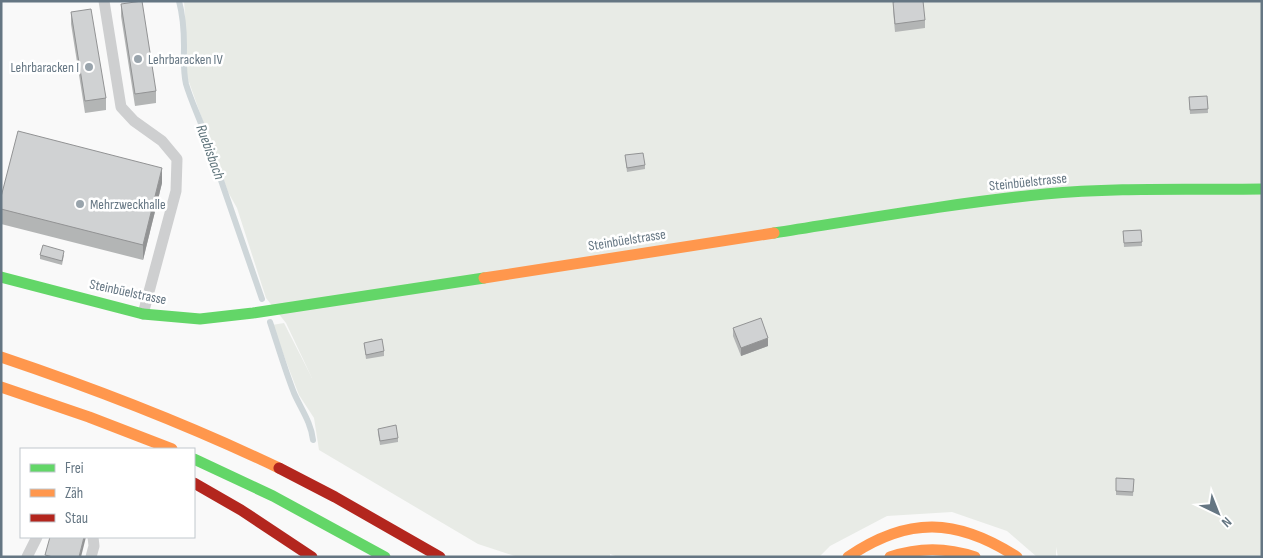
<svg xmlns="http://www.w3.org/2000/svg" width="1263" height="558" viewBox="0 0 1263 558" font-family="'Sofia Sans Condensed',sans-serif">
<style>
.green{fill:#e8ebe6}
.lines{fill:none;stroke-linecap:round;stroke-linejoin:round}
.stream{stroke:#ced6d9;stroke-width:6}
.lane{stroke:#cecfd0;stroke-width:11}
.fast{stroke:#63d668;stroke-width:11}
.slow{stroke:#ff974d;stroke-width:11}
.jam{stroke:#b3261e;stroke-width:11}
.wall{fill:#b3b5b5}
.shaded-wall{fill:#929394}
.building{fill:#d0d2d3;stroke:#929394}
.poi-dot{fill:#99a4ac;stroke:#fff;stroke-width:2}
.labels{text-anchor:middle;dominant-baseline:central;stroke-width:5;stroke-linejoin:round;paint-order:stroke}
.poi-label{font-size:14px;fill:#657683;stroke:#fff;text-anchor:start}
.street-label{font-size:14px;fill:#657683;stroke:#fff}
.water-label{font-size:15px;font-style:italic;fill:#60757c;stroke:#fff}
</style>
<rect width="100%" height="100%" fill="#f9f9f9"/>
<polygon class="green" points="184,1 1262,1 1262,557 1058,557 1056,547 1056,557 1037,557 1007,531 952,512 887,516 830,546 819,557 618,557 610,554 610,557 518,557 478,544 319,450 314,418 299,395 272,325 284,323 312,378 286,323 266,298 237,208 228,192 184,68 185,15"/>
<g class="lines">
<g class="stream">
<path d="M179 1C183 16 184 31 184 46 184 60 183 71 186 84 191 101 199 117 205 134 224 189 243 244 262 299"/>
<path d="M270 322C278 346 285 370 294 393 301 409 311 422 313 440"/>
</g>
<g class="lane">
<polyline points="104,1 121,107 134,121 162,141 177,159 176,191 143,314"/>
<polyline points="27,557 37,537"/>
<polyline points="91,557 94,546 93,537"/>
</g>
<g class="fast">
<path d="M774 233C864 219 955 203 1045 194 1117 187 1190 190 1262 189"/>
<polyline points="1,277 143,314 200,319 253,313 484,278"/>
<polyline points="194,459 273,496 385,557"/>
</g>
<g class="slow">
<polyline points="484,278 774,233"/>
<path d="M1 357C96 389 189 425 279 468"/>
<polyline points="1,387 89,417 172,449"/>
<path d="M848 557C908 516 957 518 1017 557"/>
<path d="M890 557C919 547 946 547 975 557"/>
</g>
<g class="jam">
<polyline points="279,468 335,497 440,557"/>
<polyline points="194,483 241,510 312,557"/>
</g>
</g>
<g class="wall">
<polygon points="893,2 925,20 925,28 895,32 893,10"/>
<polygon points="121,4 156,91 156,103 135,106 121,16"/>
<polygon points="71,12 106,98 106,110 85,113 71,24"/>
<polygon points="1207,96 1208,113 1190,114 1189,97"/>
<polygon points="625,155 645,165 645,169 627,172"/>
<polygon points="162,183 143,260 1,224 1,197"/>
<polygon points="1141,230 1142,246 1124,247 1123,231"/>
<polygon points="40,255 64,255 62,265 40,259"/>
<polygon points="733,328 768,346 741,356 733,336"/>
<polygon points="364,343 384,351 384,356 366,359"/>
<polygon points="378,429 398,438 398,442 380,445 378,433"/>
<polygon points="1116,478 1134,479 1133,496 1116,495"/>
</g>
<g class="shaded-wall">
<polygon points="162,168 162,183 143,260 143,245"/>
<polygon points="768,338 768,346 741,356 741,348"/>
<polygon points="84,537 86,537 81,557 79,557"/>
</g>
<g class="building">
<polygon points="142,1 156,91 135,94 121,4"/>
<polygon points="898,1 923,1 925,20 895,24 893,2"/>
<polygon points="91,9 106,98 85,101 71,12"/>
<polygon points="1207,96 1208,109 1190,110 1189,97"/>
<polygon points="18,131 162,168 143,245 1,209 1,197"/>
<polygon points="643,153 645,165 627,168 625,155"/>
<polygon points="1141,230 1142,242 1124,243 1123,231"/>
<polygon points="43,245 64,251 62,261 40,255"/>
<polygon points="761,318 768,338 741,348 733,328"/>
<polygon points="382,339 384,351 366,355 364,343"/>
<polygon points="396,425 398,438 380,441 378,429"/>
<polygon points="1116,478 1134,479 1133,492 1116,491"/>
<polygon points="50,537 84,537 79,557 53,557 45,555"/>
</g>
<g class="poi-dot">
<circle cx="138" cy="59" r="5"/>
<circle cx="89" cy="67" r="5"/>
<circle cx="80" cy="204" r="5"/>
</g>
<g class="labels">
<g class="poi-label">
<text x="148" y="59">Lehrbaracken IV</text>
<text x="79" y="67" text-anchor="end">Lehrbaracken I</text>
<text x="90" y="204">Mehrzweckhalle</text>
</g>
<g class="street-label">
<text transform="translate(1028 182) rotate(-6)">Steinbüelstrasse</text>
<text transform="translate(627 240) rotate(-9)">Steinbüelstrasse</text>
<text transform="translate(128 292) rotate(12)">Steinbüelstrasse</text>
</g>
<g class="water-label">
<text transform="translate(210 152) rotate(70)">Ruebisbach</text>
</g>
</g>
<rect width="1263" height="558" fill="none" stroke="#657683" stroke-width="5"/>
<rect x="20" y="448" width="175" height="90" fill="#ffffff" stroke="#c1c8cd"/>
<rect x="30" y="464" width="25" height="8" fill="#63d668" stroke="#c1c8cd"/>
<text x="65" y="473" font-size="15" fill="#657683">Frei</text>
<rect x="30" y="489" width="25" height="8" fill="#ff974d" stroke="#c1c8cd"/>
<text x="65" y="498" font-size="15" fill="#657683">Zäh</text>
<rect x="30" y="514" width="25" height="8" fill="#b3261e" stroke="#c1c8cd"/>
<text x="65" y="523" font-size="15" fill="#657683">Stau</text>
<g transform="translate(1218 513) rotate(137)" stroke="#ffffff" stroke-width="4" paint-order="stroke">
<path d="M0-4L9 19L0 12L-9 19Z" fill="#657683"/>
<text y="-8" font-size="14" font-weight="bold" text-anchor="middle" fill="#657683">N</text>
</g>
</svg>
